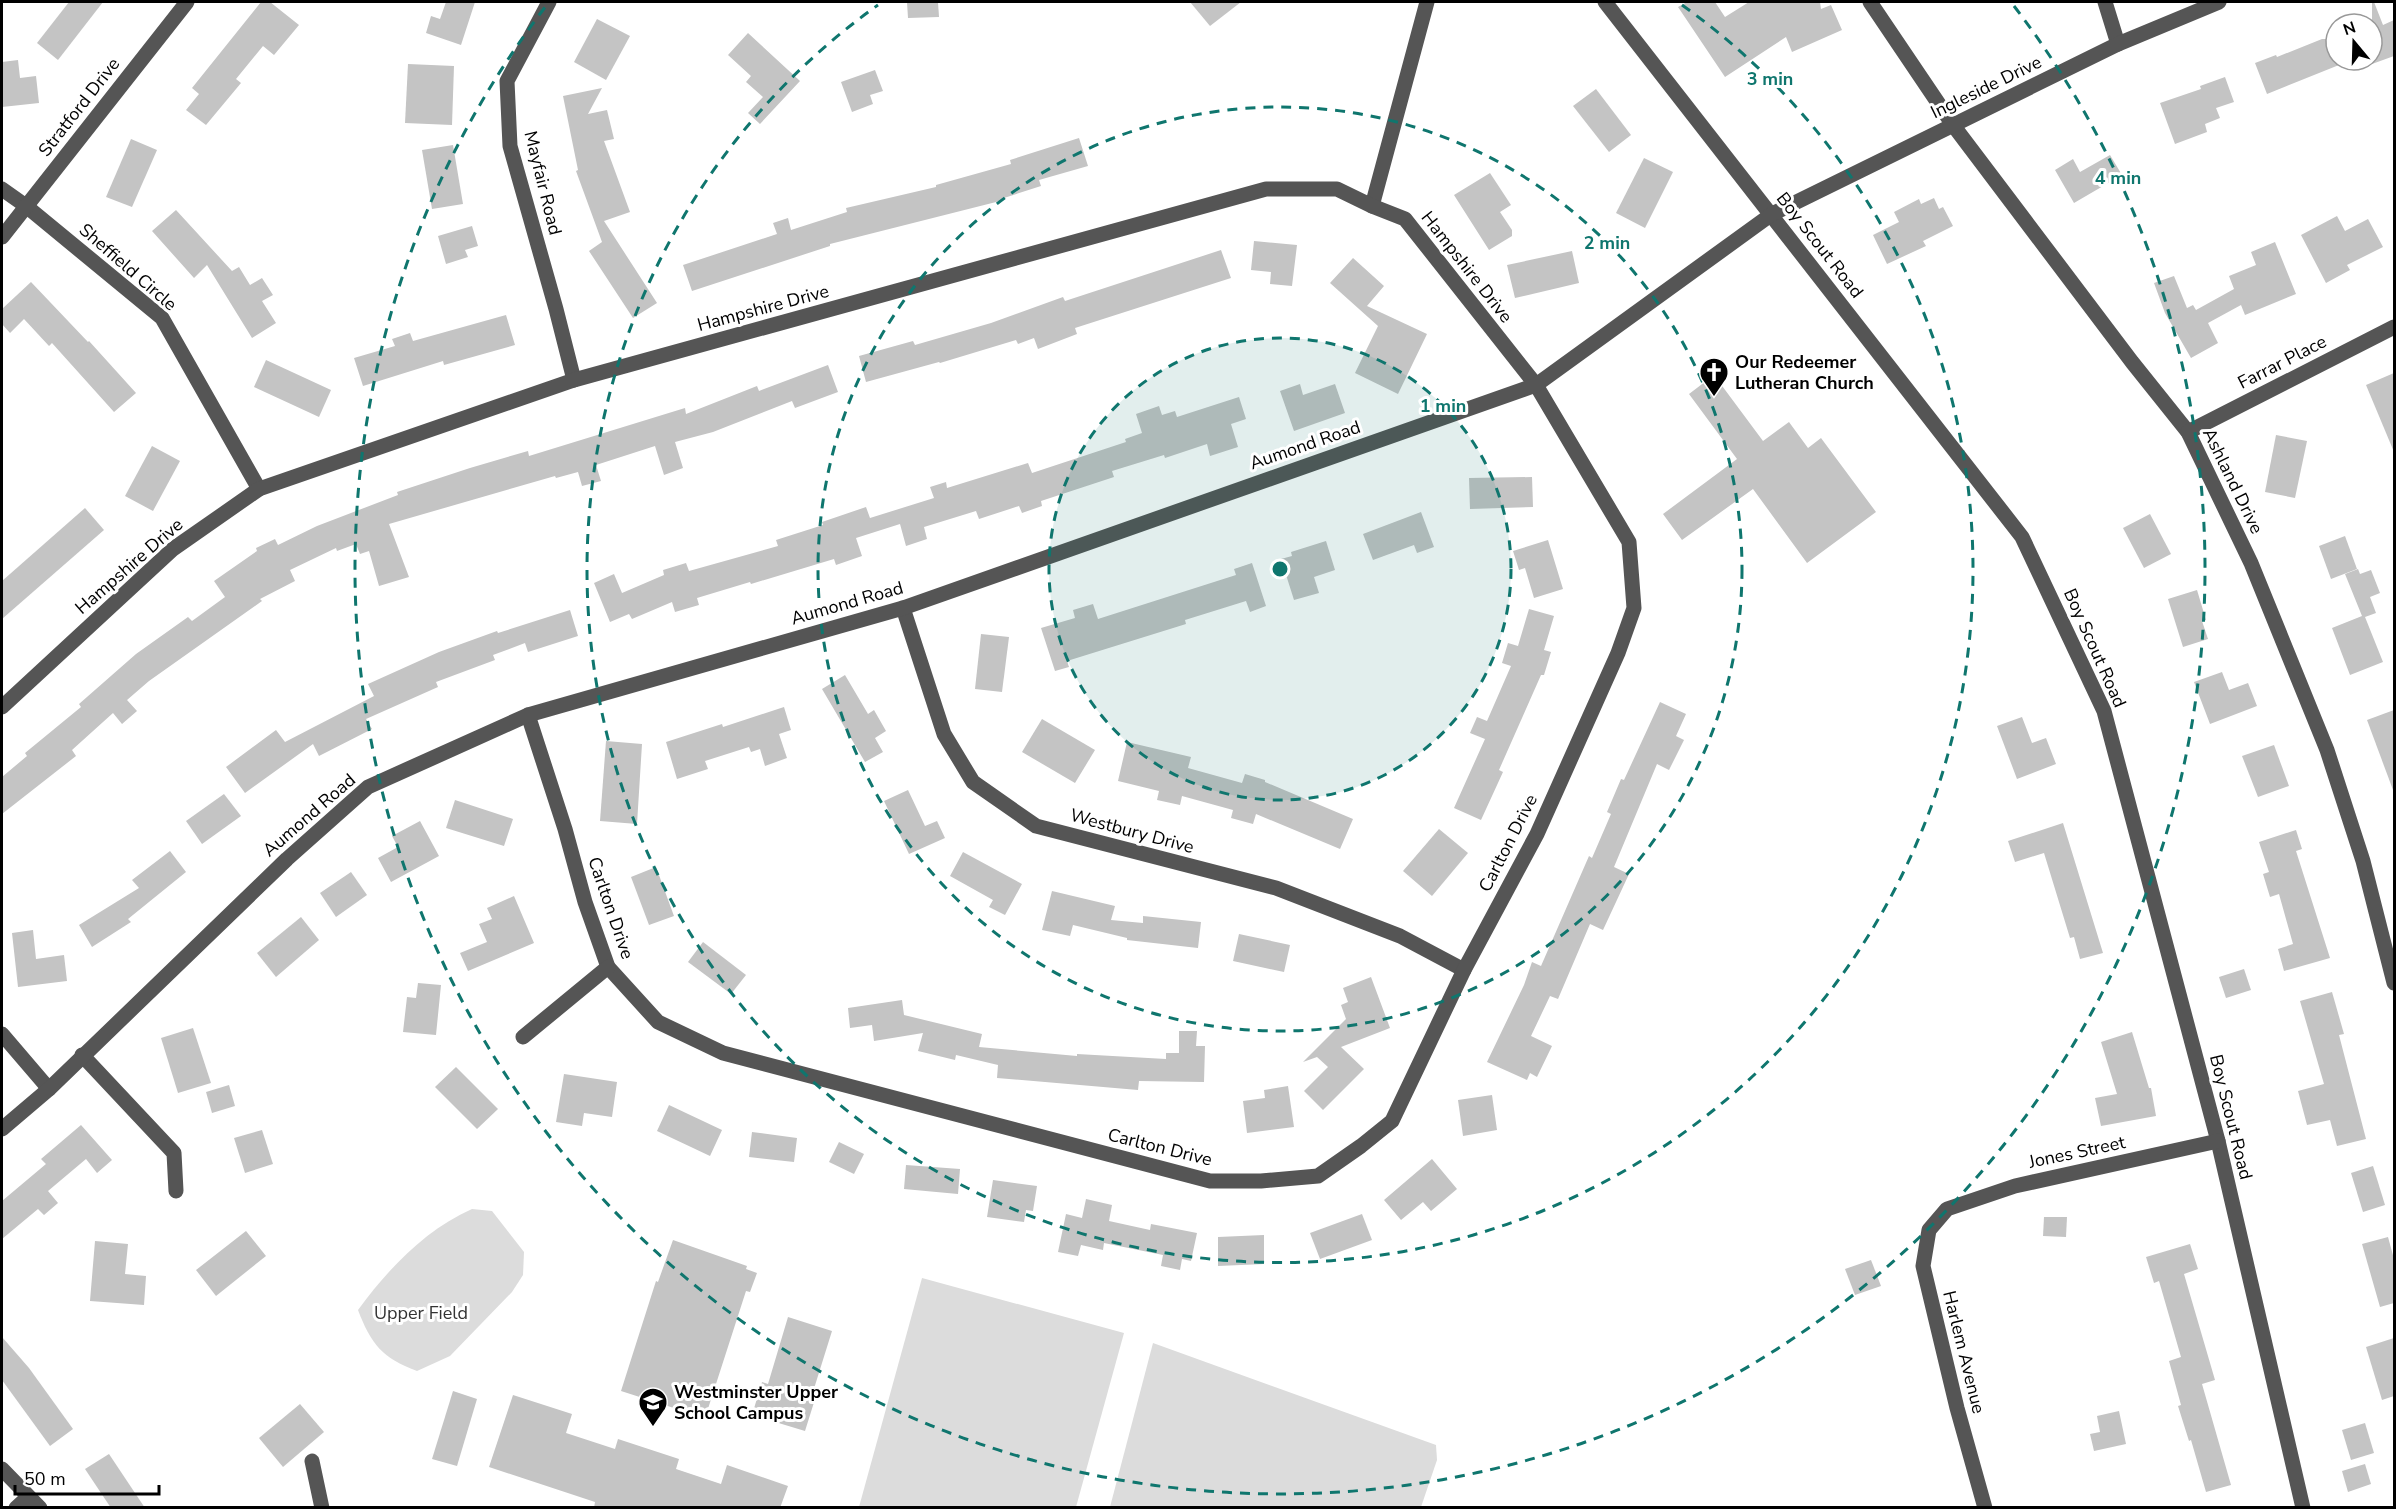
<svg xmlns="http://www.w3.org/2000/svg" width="2396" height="1509" viewBox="0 0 2396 1509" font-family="'Nunito Sans',sans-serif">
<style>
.green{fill:#dcdcdc}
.building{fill:#c4c4c4}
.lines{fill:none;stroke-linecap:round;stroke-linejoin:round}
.minor{stroke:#555;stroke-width:15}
.ring{fill:none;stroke:#0f766e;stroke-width:3;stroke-dasharray:10 8}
.labels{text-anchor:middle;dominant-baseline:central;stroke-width:6;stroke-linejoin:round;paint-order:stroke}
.street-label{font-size:18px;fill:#000;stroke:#fff}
.poi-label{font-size:18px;font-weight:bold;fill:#000;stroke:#fff;text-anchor:start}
.park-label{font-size:18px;fill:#333;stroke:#fff}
.centre{fill:#0f766e;stroke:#fff;stroke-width:3}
.ring-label{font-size:18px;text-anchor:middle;font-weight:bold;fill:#0f766e;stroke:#fff;stroke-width:6;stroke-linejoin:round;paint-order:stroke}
</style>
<rect width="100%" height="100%" fill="#fff"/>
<g class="green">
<path d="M472 1209 492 1211 524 1252 523 1275 512 1292 450 1356 417 1371C382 1358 371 1344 358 1310 388 1269 425 1230 472 1209Z"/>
<polygon points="922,1278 1124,1333 1076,1507 859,1507"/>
<polygon points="1153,1343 1436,1445 1437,1460 1421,1507 1110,1507"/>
</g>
<g class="building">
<polygon points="69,2 103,2 58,60 37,43"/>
<polygon points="261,2 270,2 299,25 274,55 263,46 236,79 241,83 206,125 186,110 199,94 192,88"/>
<polygon points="446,2 475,2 461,45 426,33 431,16 440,19"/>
<polygon points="907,2 938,2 939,17 908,18"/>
<polygon points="1190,2 1241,2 1210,26"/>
<polygon points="1687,2 1715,2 1725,17 1749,2 1820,2 1821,9 1831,5 1842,30 1792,52 1786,37 1725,77 1678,7"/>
<polygon points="2372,2 2374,2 2383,25 2394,20 2394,56 2372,64"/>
<polygon points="597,19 630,36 606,80 574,62"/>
<polygon points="748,33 800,81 760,124 748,113 763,97 746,82 751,76 728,55"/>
<polygon points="2322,39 2329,39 2339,65 2267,94 2255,63 2276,55 2277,57"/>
<polygon points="18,60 20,78 36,76 39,103 2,107 2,62"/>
<polygon points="408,64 454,66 452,125 405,123"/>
<polygon points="875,70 883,91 870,95 873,104 852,112 841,82"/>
<polygon points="2225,77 2234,102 2216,108 2220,118 2205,124 2207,132 2175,144 2160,103 2201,89 2200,86"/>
<polygon points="602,88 588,114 607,110 614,139 604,141 630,212 604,221 657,303 633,318 589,251 602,242 576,171 578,170 563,96"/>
<polygon points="1596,89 1631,135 1609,152 1573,106"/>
<polygon points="1079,138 1088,166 1039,180 1041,186 1004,198 1004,200 830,244 830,246 692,291 683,265 777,234 773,223 788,218 791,230 847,212 846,208 936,187 936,185 1011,164 1010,160"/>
<polygon points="131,139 157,150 132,207 106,197"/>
<polygon points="453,145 463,204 432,209 422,150"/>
<polygon points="2110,155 2122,175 2074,203 2055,170 2073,159 2080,172"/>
<polygon points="1644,158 1673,172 1645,228 1616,213"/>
<polygon points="1490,173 1511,205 1500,212 1512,230 1512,236 1489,250 1454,195"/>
<polygon points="1934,198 1939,209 1943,207 1953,226 1923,241 1926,246 1887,264 1873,235 1899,222 1894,212 1919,199 1921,204"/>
<polygon points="176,210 232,271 239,267 250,285 262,278 273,295 262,301 276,323 252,338 207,265 194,278 152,231"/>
<polygon points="2337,216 2345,231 2368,219 2383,247 2347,265 2350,270 2326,283 2301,235"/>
<polygon points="472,226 478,246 465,250 468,257 446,264 438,236"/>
<polygon points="1254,241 1297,245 1292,286 1270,284 1271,272 1251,270"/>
<polygon points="2275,242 2296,294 2245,315 2241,305 2208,323 2218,343 2191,358 2165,313 2154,283 2174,276 2187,308 2193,305 2196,310 2234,289 2229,276 2256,265 2251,252"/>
<polygon points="1221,250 1231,278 1075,328 1077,334 1038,349 1034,338 1018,344 1016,340 940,363 939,362 866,382 859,356 913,341 915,345 991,323 1063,297 1065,301"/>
<polygon points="1572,251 1579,283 1515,298 1507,265"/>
<polygon points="1353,258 1384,286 1367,306 1427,334 1398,394 1355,373 1378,326 1330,283"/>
<polygon points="31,282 88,342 89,341 136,393 114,412 52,343 49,346 24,319 10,333 2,324 2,309"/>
<polygon points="506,315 515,345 444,365 443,361 363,386 354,358 395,346 392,339 410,333 413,341"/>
<polygon points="266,360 331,390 319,417 254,387"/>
<polygon points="828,365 838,392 795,408 792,401 713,432 675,442 683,468 664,475 655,446 596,465 601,481 582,486 578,472 556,478 555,476 389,524 409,577 379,586 369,551 360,554 356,544 337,551 336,548 290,570 295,581 260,599 262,601 149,681 127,700 137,711 122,724 113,713 72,750 76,756 2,814 2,777 27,756 25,753 81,707 79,704 136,654 188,617 192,621 225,597 214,581 257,551 256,548 275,539 278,545 317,526 398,495 397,492 470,468 528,451 529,456 685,408 686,414 757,386 759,391"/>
<polygon points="2394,373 2394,452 2366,385"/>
<polygon points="1714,375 1763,441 1789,422 1808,448 1821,438 1876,512 1807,563 1753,489 1682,540 1663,514 1737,459 1689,394"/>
<polygon points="1300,384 1303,395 1335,384 1345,413 1294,431 1280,391"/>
<polygon points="1239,397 1246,419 1231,424 1238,447 1210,456 1207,444 1165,458 1164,455 1112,471 1114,477 1041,501 1042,506 1022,513 1019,506 979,519 976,511 924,527 927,539 906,546 900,524 856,538 862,556 836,565 834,559 751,584 750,582 697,598 699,605 675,612 672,602 632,619 629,614 610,622 594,583 614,574 622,593 664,575 663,570 686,563 689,571 778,546 776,540 823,525 822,522 866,507 870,518 934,498 930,487 946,482 947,488 1028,463 1032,473 1126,442 1125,439 1142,433 1136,414 1159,406 1162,415 1175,411 1177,417"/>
<polygon points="2276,435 2307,441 2295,498 2265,492"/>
<polygon points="152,446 180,461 153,511 125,496"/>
<polygon points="1532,477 1533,507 1470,509 1469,478"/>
<polygon points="85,508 104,530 2,619 2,581"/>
<polygon points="1421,512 1434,547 1417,553 1414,545 1373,560 1363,534"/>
<polygon points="2150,514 2171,554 2144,568 2123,528"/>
<polygon points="2345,536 2357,569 2331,579 2319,546"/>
<polygon points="1548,540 1563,589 1534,598 1525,568 1519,570 1513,551"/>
<polygon points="1326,541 1335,570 1314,577 1319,593 1294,600 1281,559 1292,556 1291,552"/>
<polygon points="1252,563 1266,606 1250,612 1246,601 1185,620 1186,624 1067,661 1069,667 1055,671 1041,628 1075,618 1073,610 1093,604 1098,619 1236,575 1234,569"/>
<polygon points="2358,569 2360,574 2371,570 2380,593 2370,597 2376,613 2365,617 2383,662 2350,675 2332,628 2362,616 2345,574"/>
<polygon points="2197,590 2206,620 2202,621 2208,639 2183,647 2168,599"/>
<polygon points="1529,609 1554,616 1544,650 1551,652 1544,675 1541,675 1499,770 1503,772 1481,820 1454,808 1485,739 1470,733 1477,717 1487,721 1511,666 1502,663 1508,643 1518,646"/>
<polygon points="570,610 578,636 528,652 525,643 493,655 495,660 436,682 438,687 366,719 372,729 319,756 313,744 245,793 226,767 276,730 285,742 374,696 368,684 439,652 497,631 498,633"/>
<polygon points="981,634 1009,637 1002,692 975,689"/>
<polygon points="2222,672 2229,690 2248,683 2257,706 2210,724 2194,682"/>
<polygon points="845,675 868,714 874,710 886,731 875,738 883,752 865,762 822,689"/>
<polygon points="1660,702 1686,714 1676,736 1684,740 1669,770 1657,764 1614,867 1629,874 1603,930 1590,924 1558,999 1550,996 1531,1036 1552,1046 1537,1077 1530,1073 1527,1080 1487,1062 1524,985 1532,962 1541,966 1589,856 1592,858 1611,814 1607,812 1621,779 1624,780"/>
<polygon points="784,707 791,730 779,734 787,758 765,766 760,749 751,752 749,747 705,761 708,769 677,779 666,742 722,724 723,727"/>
<polygon points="2394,710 2394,789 2393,790 2367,720"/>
<polygon points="2022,717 2032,743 2046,738 2056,764 2017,779 1997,726"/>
<polygon points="1042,719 1095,750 1075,783 1022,752"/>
<polygon points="606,741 642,744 637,824 600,821"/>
<polygon points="1127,742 1191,757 1188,768 1242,783 1245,774 1265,780 1265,782 1353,819 1340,849 1256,814 1253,824 1231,818 1233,810 1182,796 1180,805 1157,800 1159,791 1118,781"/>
<polygon points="2274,745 2289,786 2258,797 2242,756"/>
<polygon points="908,790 925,826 937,821 945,838 909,854 884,801"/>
<polygon points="224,794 241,816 202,844 186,821"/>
<polygon points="455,800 513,819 504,846 446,828"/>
<polygon points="420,821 439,856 391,882 378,858 398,847 392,836"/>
<polygon points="2063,823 2103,953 2080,959 2074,937 2070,938 2044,853 2015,862 2008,841"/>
<polygon points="1439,829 1468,853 1432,896 1403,871"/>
<polygon points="2296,830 2302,849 2296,851 2330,958 2284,971 2278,949 2293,944 2279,894 2270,897 2263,874 2269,872 2259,842"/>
<polygon points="170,851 186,872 128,919 131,922 92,947 79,925 139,888 132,880"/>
<polygon points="963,852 1022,884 1005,915 989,907 993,900 950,876"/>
<polygon points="656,867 674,916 649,925 631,877"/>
<polygon points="351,872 367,895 336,917 320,893"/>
<polygon points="1052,891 1115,906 1111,920 1143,923 1143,916 1201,922 1198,948 1127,940 1127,938 1073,925 1070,936 1042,930"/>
<polygon points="514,896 534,943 468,971 460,953 487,942 479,924 492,919 487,908"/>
<polygon points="301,917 319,940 276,977 257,953"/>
<polygon points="33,930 36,959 64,955 67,981 18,987 12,933"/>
<polygon points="1239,934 1290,945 1284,972 1233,961"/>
<polygon points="703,942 746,975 731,994 688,962"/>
<polygon points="2244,969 2251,990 2226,998 2219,977"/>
<polygon points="1371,977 1390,1028 1341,1047 1364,1069 1323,1110 1304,1091 1328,1067 1317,1057 1303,1062 1346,1019 1341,1005 1348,1002 1343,988"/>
<polygon points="418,983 441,985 436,1035 403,1032 407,997 416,998"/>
<polygon points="2332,992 2344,1034 2339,1035 2366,1139 2337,1146 2330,1120 2307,1125 2298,1091 2324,1084 2300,1001"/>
<polygon points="902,1000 904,1015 982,1034 979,1047 1077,1056 1077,1054 1166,1059 1166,1053 1179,1053 1179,1031 1197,1031 1196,1046 1205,1046 1204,1082 1139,1081 1138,1090 997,1078 998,1065 956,1055 955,1060 918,1051 923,1033 874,1041 872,1025 850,1028 848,1008"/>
<polygon points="193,1028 211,1083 178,1093 161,1038"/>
<polygon points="2132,1032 2149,1088 2151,1088 2156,1116 2101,1126 2095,1098 2117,1094 2101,1042"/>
<polygon points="456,1067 498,1109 477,1129 435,1087"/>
<polygon points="564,1074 617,1082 612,1117 584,1113 582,1126 556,1122"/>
<polygon points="229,1085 235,1106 212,1113 206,1092"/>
<polygon points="1288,1086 1294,1127 1247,1133 1243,1101 1265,1098 1264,1090"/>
<polygon points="1492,1095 1497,1130 1463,1136 1458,1100"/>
<polygon points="669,1105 722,1130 710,1156 657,1131"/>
<polygon points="81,1125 112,1160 97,1173 86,1159 48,1191 58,1203 44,1215 38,1209 2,1239 2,1201 46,1164 41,1159"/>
<polygon points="262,1130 273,1164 245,1173 234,1138"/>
<polygon points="752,1132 797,1138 794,1162 749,1157"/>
<polygon points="839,1142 864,1154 854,1174 829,1162"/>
<polygon points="1432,1159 1457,1189 1431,1211 1423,1202 1401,1220 1384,1200"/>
<polygon points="906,1165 960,1169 958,1194 904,1189"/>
<polygon points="2373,1166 2385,1205 2363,1212 2351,1173"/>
<polygon points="993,1180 1037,1186 1033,1211 1026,1210 1024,1222 987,1217"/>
<polygon points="1086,1199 1112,1205 1109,1221 1150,1230 1151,1224 1197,1233 1191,1261 1182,1259 1180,1270 1161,1266 1163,1255 1104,1243 1103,1250 1081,1245 1078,1256 1058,1252 1066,1214 1082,1218"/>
<polygon points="1362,1214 1372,1240 1320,1259 1310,1233"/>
<polygon points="2044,1217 2067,1217 2066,1237 2043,1236"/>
<polygon points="246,1231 266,1256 216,1296 196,1270"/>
<polygon points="1264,1235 1264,1264 1218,1266 1218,1237"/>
<polygon points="2388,1237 2394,1259 2394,1303 2380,1307 2362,1244"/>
<polygon points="673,1240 747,1266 746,1269 757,1273 750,1292 746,1291 705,1418 621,1391 656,1281 658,1282"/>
<polygon points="95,1241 128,1244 125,1274 146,1276 144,1305 90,1301"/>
<polygon points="2190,1244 2198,1269 2184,1274 2215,1380 2202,1384 2231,1485 2206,1492 2191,1440 2189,1441 2178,1406 2181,1405 2169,1361 2181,1357 2159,1281 2154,1283 2146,1257"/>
<polygon points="1871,1260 1881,1286 1855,1295 1845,1269"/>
<polygon points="788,1317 832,1331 812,1395 816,1396 805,1431 752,1415 762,1382 768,1384"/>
<polygon points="2,1337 29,1368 73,1429 50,1446 2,1380"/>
<polygon points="2394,1338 2394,1396 2382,1400 2366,1347"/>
<polygon points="453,1391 477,1399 457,1466 432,1459"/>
<polygon points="513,1395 572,1414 566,1433 615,1449 618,1439 679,1459 676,1469 721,1484 727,1465 788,1486 780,1508 594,1508 595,1502 489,1467"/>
<polygon points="300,1404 324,1432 283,1467 259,1438"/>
<polygon points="2119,1411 2126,1444 2094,1451 2090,1434 2100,1432 2097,1416"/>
<polygon points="2365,1423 2374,1453 2351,1460 2342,1430"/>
<polygon points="109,1454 145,1508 111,1508 85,1469"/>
<polygon points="2365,1464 2371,1484 2348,1492 2342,1471"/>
</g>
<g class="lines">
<g class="minor">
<polyline points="549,2 507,81 510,146 556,309 574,380"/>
<polyline points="1605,2 2022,537 2104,711 2218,1141 2303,1508"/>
<polyline points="1870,2 1953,125 2132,362 2188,432 2251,563 2327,750 2363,861 2394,983"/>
<polyline points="2105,2 2118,44"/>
<polyline points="2,189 26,206 162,318 259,489"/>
<polyline points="1372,206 1427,2"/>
<polyline points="2,237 187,2"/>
<polyline points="2188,432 2394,327"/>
<polyline points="903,608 944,734 973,782 1036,826 1276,888 1400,936 1464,970"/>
<polyline points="2,707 173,549 259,489 574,380 1266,189 1337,189 1372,206 1405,219 1536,385 1629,542 1634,608 1618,653 1537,834 1464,970 1392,1121 1361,1146 1318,1176 1261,1181 1210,1181 723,1053 658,1022 608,967 585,902 565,829 528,715"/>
<polyline points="2,1034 49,1089"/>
<polyline points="523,1037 608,967"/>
<polyline points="82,1055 174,1153 176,1191"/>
<polyline points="2,1129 49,1089 287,859 368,787 528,715 903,608 1536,385 1772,214 2118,44 2219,2"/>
<polyline points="312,1461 322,1508"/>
<polyline points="2,1469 40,1508"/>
<polyline points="16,1508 28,1497"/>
<polyline points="1985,1508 1957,1408 1923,1266 1929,1230 1947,1209 2015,1186 2218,1141"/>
</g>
</g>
<circle cx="1280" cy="569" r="231" fill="#0f766e" fill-opacity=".12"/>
<g class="ring">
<circle cx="1280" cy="569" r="231"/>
<circle cx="1280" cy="569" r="462"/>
<path d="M1682 5A693 693 0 1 1 878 5"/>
<path d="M2014 6A925 925 0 1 1 546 6"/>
</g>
<defs>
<g id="church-pin" transform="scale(1.5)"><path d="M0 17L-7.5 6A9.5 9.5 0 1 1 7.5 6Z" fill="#000" stroke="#fff"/><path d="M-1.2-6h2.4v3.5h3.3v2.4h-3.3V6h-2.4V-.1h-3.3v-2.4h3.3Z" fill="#fff"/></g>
<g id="school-pin" transform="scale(1.5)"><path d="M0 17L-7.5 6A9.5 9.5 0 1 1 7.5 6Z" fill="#000" stroke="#fff"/><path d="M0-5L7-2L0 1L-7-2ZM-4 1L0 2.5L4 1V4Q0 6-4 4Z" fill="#fff"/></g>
</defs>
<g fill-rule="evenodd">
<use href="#church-pin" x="1714" y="372"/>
<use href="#school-pin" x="653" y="1402"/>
</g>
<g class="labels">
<g class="street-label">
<text transform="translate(1986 87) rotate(-26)">Ingleside Drive</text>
<text transform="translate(79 107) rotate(-52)">Stratford Drive</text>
<text transform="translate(543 183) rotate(76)">Mayfair Road</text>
<text transform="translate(1820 245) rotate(52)">Boy Scout Road</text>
<text transform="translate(128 267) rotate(41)">Sheffield Circle</text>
<text transform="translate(1467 267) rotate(52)">Hampshire Drive</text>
<text transform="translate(763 308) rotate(-15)">Hampshire Drive</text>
<text transform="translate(2282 362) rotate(-27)">Farrar Place</text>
<text transform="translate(1305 445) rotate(-19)">Aumond Road</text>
<text transform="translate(2233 481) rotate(64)">Ashland Drive</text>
<text transform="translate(129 566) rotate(-41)">Hampshire Drive</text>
<text transform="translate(847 603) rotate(-16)">Aumond Road</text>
<text transform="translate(2095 648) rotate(66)">Boy Scout Road</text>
<text transform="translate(309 815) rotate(-41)">Aumond Road</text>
<text transform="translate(1132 831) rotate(15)">Westbury Drive</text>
<text transform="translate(1508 843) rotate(-63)">Carlton Drive</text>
<text transform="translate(611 908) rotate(71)">Carlton Drive</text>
<text transform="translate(2231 1117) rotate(76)">Boy Scout Road</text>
<text transform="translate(1160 1147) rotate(14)">Carlton Drive</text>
<text transform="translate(2077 1152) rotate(-12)">Jones Street</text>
<text transform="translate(1964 1352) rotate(76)">Harlem Avenue</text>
</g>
<g class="poi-label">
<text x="1735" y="362">Our Redeemer<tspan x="1735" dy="21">Lutheran Church</tspan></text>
<text x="674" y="1392">Westminster Upper<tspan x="674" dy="21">School Campus</tspan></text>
</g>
<g class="park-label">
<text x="421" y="1313">Upper Field</text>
</g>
</g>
<circle cx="1280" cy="569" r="9" class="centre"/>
<g class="ring-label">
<text x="1770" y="85">3 min</text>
<text x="2118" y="184">4 min</text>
<text x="1607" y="249">2 min</text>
<text x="1443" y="412">1 min</text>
</g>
<rect width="2396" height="1509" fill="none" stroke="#000000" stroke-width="6"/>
<g transform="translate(2354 42) rotate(341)"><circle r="28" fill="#ffffff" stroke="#999999" stroke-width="1.5"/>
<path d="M0-4.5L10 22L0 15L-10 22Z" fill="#000000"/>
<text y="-9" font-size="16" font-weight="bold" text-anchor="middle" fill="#000000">N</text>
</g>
<path d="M15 1485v9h144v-9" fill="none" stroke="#000000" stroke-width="3"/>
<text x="24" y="1485" font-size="18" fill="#000000" stroke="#ffffff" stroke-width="4.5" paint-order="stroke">50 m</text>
</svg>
